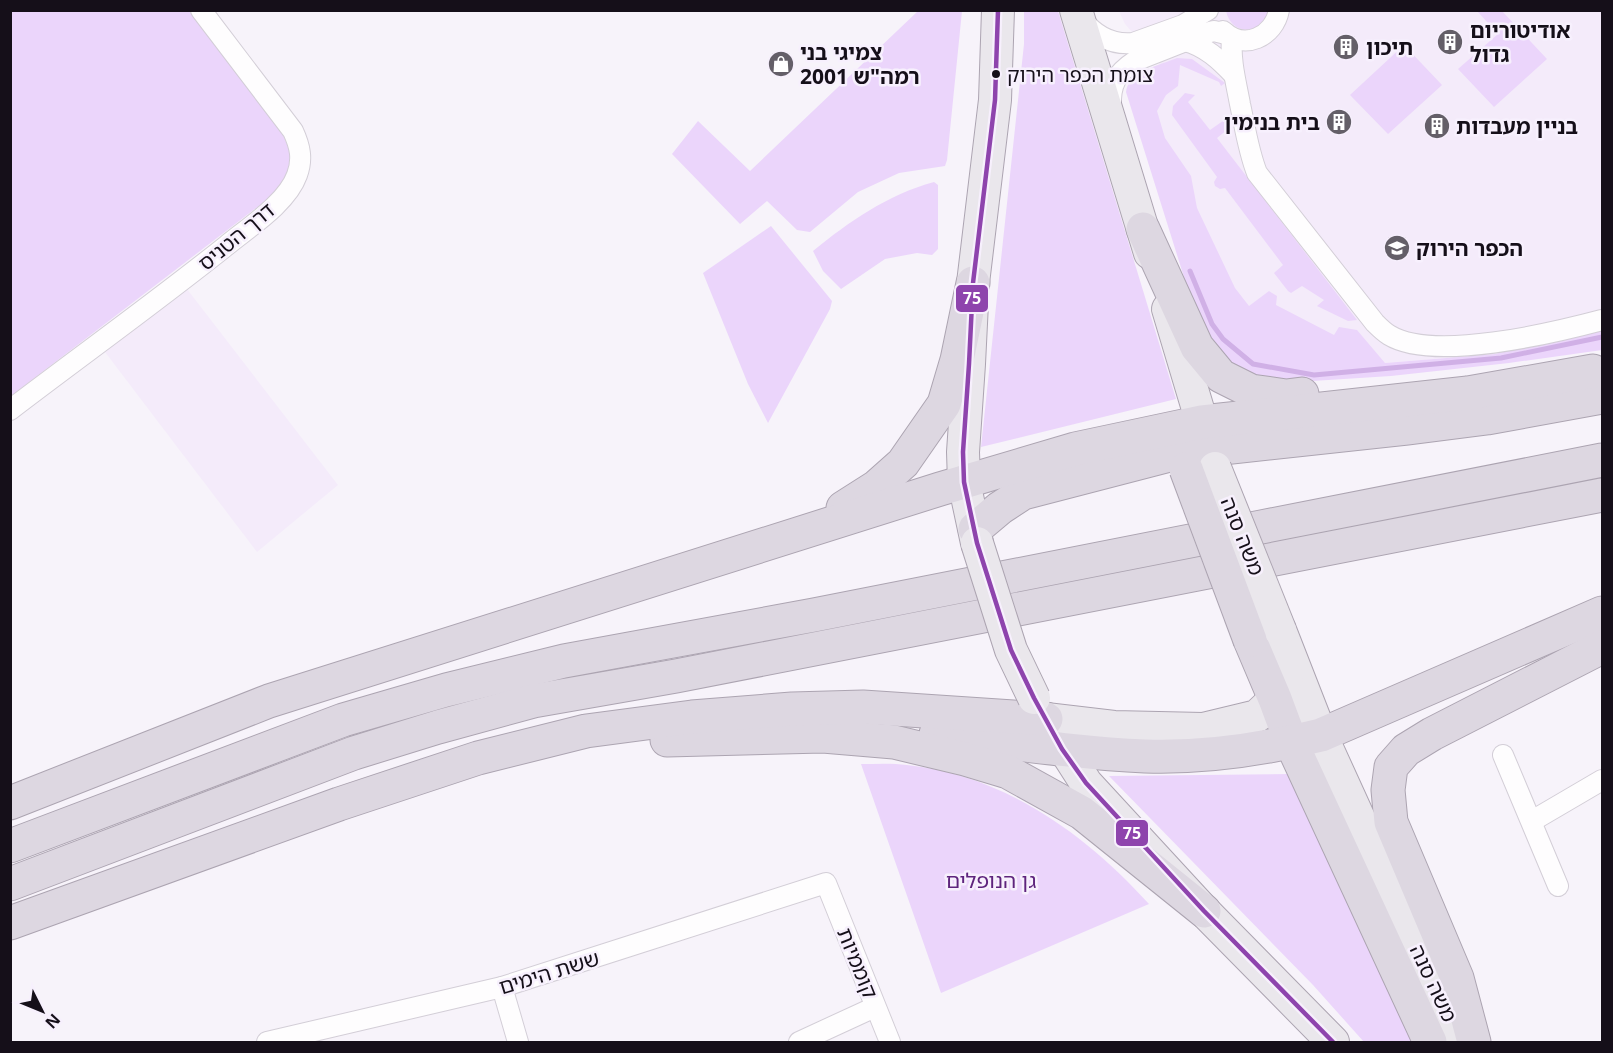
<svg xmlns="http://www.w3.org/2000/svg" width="1613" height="1053" viewBox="0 0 1613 1053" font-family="'Noto Sans','Noto Sans Hebrew',sans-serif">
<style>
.built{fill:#f4ebfa}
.green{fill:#ebd5fb}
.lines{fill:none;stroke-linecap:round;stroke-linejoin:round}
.stream{stroke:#d0b0e6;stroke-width:5}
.minor-casing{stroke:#d3ced7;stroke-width:22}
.primary-casing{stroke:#aca4b1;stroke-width:34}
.motorway-casing{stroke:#aca4b1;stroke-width:35}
.minor{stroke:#fefdfe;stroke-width:20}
.primary{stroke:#eae7ec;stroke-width:32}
.motorway{stroke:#ddd7e1;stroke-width:33}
.primary-bridge-casing{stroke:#aca4b1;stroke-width:34;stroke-linecap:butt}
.motorway-bridge-casing{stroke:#aca4b1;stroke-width:35;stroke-linecap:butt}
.primary-bridge{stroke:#eae7ec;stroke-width:32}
.motorway-bridge{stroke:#ddd7e1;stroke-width:33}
.bus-1-casing{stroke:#f7f0fd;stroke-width:9}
.bus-1{stroke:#8e44ad;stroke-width:4.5}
.bus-dot{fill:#150f19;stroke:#f7f0fd;stroke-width:2}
.labels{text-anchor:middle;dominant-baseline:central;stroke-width:5;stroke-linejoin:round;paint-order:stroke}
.bus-label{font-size:20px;fill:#150f19;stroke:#f7f0fd;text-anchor:start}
.poi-label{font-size:21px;font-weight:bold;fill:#150f19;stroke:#f7f0fd;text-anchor:start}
.street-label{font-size:21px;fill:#150f19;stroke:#f7f0fd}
.park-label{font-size:21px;fill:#5e247d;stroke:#f7f0fd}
.line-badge{stroke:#f7f0fd;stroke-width:2}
.badge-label{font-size:16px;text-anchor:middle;font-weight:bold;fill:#fff}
</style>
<rect width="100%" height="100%" fill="#f7f3fa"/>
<g class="built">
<polygon points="1119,11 1602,11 1602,326 1495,354 1385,363 1223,330 1135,76 1160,65 1149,32 1140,30 1132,32 1125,24"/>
<polygon points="187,289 338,485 257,552 105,352"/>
</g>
<g class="green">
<path d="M11 11H189L279 127C292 153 298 168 277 192L11 396Z"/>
<polygon points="918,11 962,11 947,160 945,166 899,173 858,192 810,232 797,230 767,201 740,224 672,154 698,121 750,171"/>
<polygon points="1024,11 1058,11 1176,399 981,447 1024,44"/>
<path d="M1226 11H1269C1262 35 1232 37 1226 11Z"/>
<polygon points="1477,11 1502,11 1547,59 1494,107 1458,69 1498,34"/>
<polygon points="1404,45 1442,85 1388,134 1350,95"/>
<path d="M1177 58 1192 59 1225 83 1221 86 1219 82 1180 65 1178 86 1166 95 1157 111 1165 138 1191 176 1197 208 1235 288 1249 306 1269 291 1277 296 1276 305 1334 335 1339 327 1357 330 1385 363 1495 354 1602 326V350L1509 363 1391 376 1281 383 1258 378 1229 365 1199 325 1126 92C1128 71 1161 65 1177 58Z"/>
<polygon points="1185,93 1195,95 1188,102 1210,130 1230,116 1233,125 1217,138 1357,320 1348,321 1317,306 1324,300 1302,286 1291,293 1288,291 1274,273 1283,265 1225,188 1220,189 1215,186 1214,182 1217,177 1172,115 1173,106"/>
<path d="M934 182 938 185V249L932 255 917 253 885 259 841 289 823 271 813 251C850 221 887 195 934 182Z"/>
<polygon points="771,226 832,301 830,309 768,423 748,384 703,273"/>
<path d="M861 764C876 764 892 763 907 765 1003 775 1085 833 1149 904L941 993Z"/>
<polygon points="1289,774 1414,1042 1364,1042 1313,985 1109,776"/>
</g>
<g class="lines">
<polyline class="stream" points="1190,271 1212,324 1223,339 1253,364 1314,375 1501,358 1602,337"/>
<g class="minor-casing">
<g id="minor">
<path d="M1082 19C1095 36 1112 45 1133 43L1183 25 1208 10"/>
<path d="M1223 31C1244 51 1274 37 1279 10"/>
<path d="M1232 38C1230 61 1236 82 1240 104 1245 127 1248 150 1257 173L1375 323C1379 327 1384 332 1389 335 1433 362 1553 333 1602 320"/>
<path d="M1185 41C1205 46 1220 60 1234 75"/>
<path d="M1111 106C1110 84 1117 73 1135 61L1206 33 1214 31 1226 34"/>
<path d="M10 410C82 355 156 302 226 246 249 227 287 203 297 175 303 159 300 146 293 131L201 10"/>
<polyline points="1503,755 1558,886"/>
<polyline points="1532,821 1602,780"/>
<polyline points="502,987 518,1042"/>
<polyline points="267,1042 502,987 826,883 890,1042"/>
<polyline points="799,1042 875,1007"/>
</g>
</g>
<g class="primary-casing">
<g id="primary">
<polyline points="1076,10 1150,253"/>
<polyline points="1168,309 1209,446"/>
<polyline points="977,543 964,482 963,452 969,364 973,283 995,100 998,10"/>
<polyline points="1280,630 1321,735 1461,1042"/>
<polyline points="1046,719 1114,727 1203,729 1257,716 1275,699 1287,677"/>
<polyline points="1052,730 1086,783 1204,911 1333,1042"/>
</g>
</g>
<g class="motorway-casing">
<g id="motorway">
<polyline points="1143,229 1197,347 1221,376 1251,391 1286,396 1302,394"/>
<polyline points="843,508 876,487 903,463 944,404 957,360 973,283"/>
<polyline points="975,529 1000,508 1023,493 1177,453 1407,428 1487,418 1602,397"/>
<polyline points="1250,640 1275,699 1291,742 1430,1042"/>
<path d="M936 734C1006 742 1075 753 1145 756 1204 758 1264 749 1321 735L1602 613"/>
<polyline points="667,740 823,736 894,742 965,759 1008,772 1082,813 1204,911"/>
<polyline points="10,803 269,701 940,489 1075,449 1202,422 1468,393 1593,371"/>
<polyline points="10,846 343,720 446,690 564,661 814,615 1602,460"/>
<polyline points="10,884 354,753 438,727 533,701 676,676 1602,495"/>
<polyline points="10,923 339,804 478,758 586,731 692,717 792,709 863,707 1046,719"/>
<polyline points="1474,1042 1457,978 1391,822 1388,790 1391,767 1406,750 1432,734 1602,647"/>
</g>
</g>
<use href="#minor" class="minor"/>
<use href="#primary" class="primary"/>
<use href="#motorway" class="motorway"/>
<g class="primary-bridge-casing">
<g id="primary-bridge">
<polyline points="1215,468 1280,630"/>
<polyline points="977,543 1011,650 1034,698"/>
</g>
</g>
<g class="motorway-bridge-casing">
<polyline id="motorway-bridge" points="1186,469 1250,640"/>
</g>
<use href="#primary-bridge" class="primary-bridge"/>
<use href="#motorway-bridge" class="motorway-bridge"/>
<g class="bus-1-casing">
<polyline id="bus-1" points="998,10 995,100 973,283 969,364 963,452 964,482 977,543 1011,650 1034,698 1062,749 1086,783 1204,911 1333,1042"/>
</g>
<use href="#bus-1" class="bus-1"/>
</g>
<defs>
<g id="building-disc" transform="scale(1.35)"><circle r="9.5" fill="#645f68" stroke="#f7f0fd"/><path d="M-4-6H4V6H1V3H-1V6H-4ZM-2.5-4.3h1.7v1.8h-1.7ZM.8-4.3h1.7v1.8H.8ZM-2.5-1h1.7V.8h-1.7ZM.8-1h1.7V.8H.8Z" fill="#fff"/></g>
<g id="shop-disc" transform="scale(1.35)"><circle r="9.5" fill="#645f68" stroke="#f7f0fd"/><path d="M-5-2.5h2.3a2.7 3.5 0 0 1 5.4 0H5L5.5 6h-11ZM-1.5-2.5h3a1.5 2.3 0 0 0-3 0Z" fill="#fff"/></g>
<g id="school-disc" transform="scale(1.35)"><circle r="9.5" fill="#645f68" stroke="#f7f0fd"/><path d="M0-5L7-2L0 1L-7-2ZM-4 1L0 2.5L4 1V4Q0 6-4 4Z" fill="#fff"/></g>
</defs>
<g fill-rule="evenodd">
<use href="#building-disc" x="1450" y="42"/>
<use href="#building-disc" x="1346" y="47"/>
<use href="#shop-disc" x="781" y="64"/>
<use href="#building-disc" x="1339" y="122"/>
<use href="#building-disc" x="1437" y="126"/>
<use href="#school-disc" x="1397" y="248"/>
</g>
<circle class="bus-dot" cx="996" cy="74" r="5"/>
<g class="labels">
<g class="bus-label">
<text x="1007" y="74">צומת הכפר הירוק</text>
</g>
<g class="poi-label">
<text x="1470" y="30">אודיטוריום<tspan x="1470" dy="24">גדול</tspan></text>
<text x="1366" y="47">תיכון</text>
<text x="800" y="52">צמיגי בני<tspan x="800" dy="24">2001 רמה"ש</tspan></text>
<text x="1320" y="122" text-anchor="end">בית בנימין</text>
<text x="1456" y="126">בניין מעבדות</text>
<text x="1416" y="248">הכפר הירוק</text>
</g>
<g class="street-label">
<text transform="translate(236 236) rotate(-40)">דרך הטניס</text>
<text transform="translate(1243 536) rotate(68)">משה סנה</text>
<text transform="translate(858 963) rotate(68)">קוממיות</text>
<text transform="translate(549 972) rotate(-17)">ששת הימים</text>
<text transform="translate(1434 983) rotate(65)">משה סנה</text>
</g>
<g class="park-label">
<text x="991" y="880">גן הנופלים</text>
</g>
</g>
<g class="line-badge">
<rect x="955" y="284" width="34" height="29" rx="6" fill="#8e44ad"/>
<rect x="1115" y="819" width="34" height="28" rx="6" fill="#8e44ad"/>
</g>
<g class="badge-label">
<text x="972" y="304">75</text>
<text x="1132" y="839">75</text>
</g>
<rect width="1613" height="1053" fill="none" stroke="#150f19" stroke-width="24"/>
<g transform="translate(42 1011) rotate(133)" stroke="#f7f0fd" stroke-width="4.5" paint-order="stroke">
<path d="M0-4.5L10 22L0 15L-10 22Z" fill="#150f19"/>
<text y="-9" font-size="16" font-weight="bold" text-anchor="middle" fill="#150f19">N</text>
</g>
</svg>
